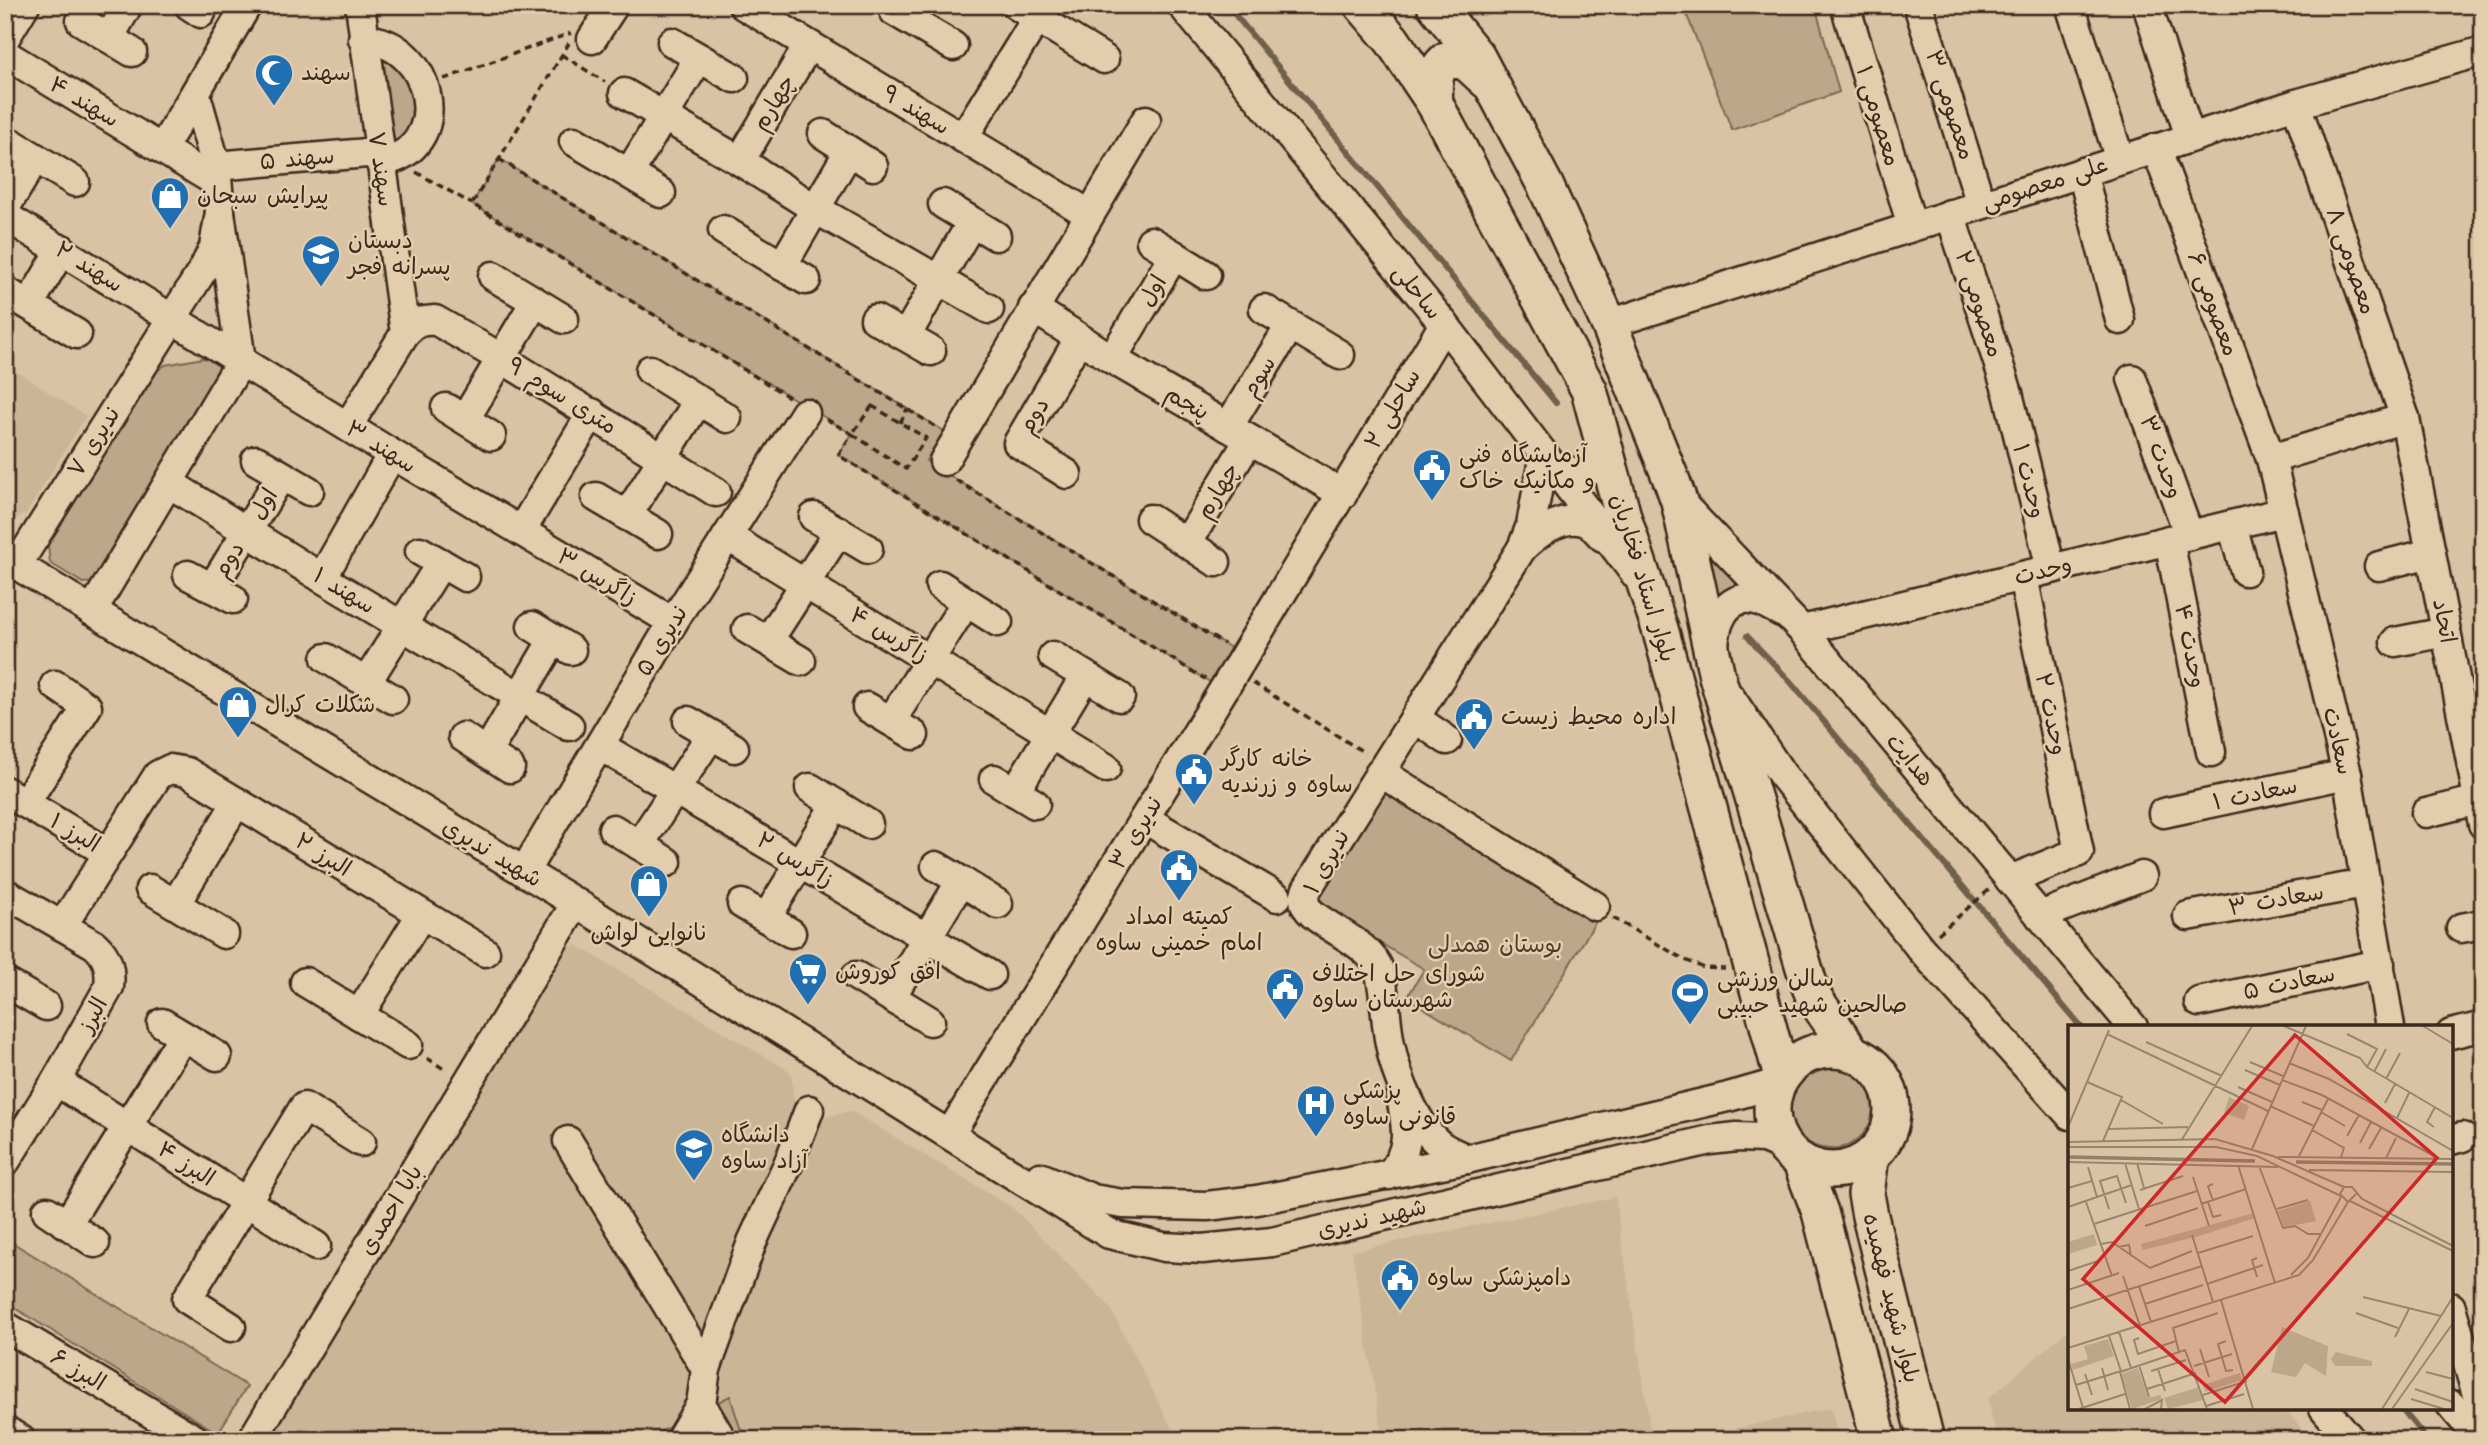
<svg xmlns="http://www.w3.org/2000/svg" width="2488" height="1445" viewBox="0 0 2488 1445" font-family="'Architects Daughter','Playpen Sans Arabic',sans-serif">
<style>
.built{fill:#cab597}
.green{fill:#bca78a;stroke:#7c6854;stroke-width:2}
.lines{fill:none;stroke-linecap:round;stroke-linejoin:round}
.stream{stroke:#705e4b;stroke-width:6}
.minor-casing{stroke:#3b2a1e;stroke-width:33}
.major-casing{stroke:#3b2a1e;stroke-width:40}
.path{stroke:#3b2a1e;stroke-width:3.5;stroke-dasharray:7 5;stroke-linecap:butt}
.minor{stroke:#e3cdac;stroke-width:28}
.major{stroke:#e3cdac;stroke-width:35}
.labels{text-anchor:middle;dominant-baseline:central;stroke-width:5;stroke-linejoin:round;paint-order:stroke}
.poi-label{font-size:23px;fill:#3b2a1e;stroke:#e3cdac;text-anchor:start}
.street-label{font-size:23px;fill:#3b2a1e;stroke:#e3cdac}
.park-label{font-size:23px;fill:#4e3d2e;stroke:#e3cdac}
.inset-river{fill:none;stroke:#948069;stroke-width:3.5}
.inset-road{fill:none;stroke:#9a866e;stroke-width:2}
.view{fill:#ce2828;fill-opacity:0.15;stroke:#ce2828;stroke-width:3.5}
.inset-edge{fill:none;stroke:#3b2a1e;stroke-width:3.5}
</style>
<rect width="100%" height="100%" fill="#d9c3a4"/>
<filter id="ink" filterUnits="userSpaceOnUse"><feTurbulence type="fractalNoise" baseFrequency=".0143" numOctaves="2"/><feDisplacementMap in="SourceGraphic" scale="14" xChannelSelector="R" yChannelSelector="G"/><feConvolveMatrix kernelMatrix="1 2 1 2 8 2 1 2 1" color-interpolation-filters="sRGB"/></filter>
<g filter="url(#ink)">
<g class="built">
<polygon points="5,364 86,416 26,514 16,519 5,519"/>
<polygon points="576,945 791,1072 794,1101 809,1110 823,1118 851,1111 1013,1208 1109,1306 1178,1440 259,1440 560,951"/>
<polygon points="1615,1197 1652,1440 1383,1440 1352,1251"/>
<polygon points="2070,1328 2070,1408 2284,1408 2312,1440 1997,1440 1988,1399"/>
<polygon points="1831,1408 1839,1440 1682,1440"/>
</g>
<g class="green">
<polygon points="1683,5 1815,5 1839,92 1732,130"/>
<polygon points="376,44 396,53 422,114 391,157"/>
<polygon points="499,159 944,431 926,461 1244,656 1223,690 838,455 852,434 472,204"/>
<polygon points="203,358 214,359 223,364 98,582 83,583 50,563 48,545 153,374 165,365"/>
<polygon points="1698,533 1756,590 1715,613"/>
<polygon points="1382,788 1596,921 1511,1061 1407,998 1424,969 1331,914 1321,904 1318,897"/>
<circle cx="1831" cy="1107" r="42"/>
<polygon points="5,1238 247,1386 218,1433 5,1302"/>
<polygon points="730,1396 744,1440 645,1440"/>
</g>
<g class="lines">
<g class="stream">
<polyline points="1227,5 1556,403"/>
<polyline points="1747,636 1789,680 2081,1027"/>
<polyline points="2401,1408 2427,1440"/>
</g>
<g class="minor-casing">
<g id="minor">
<polyline points="189,5 201,13"/>
<polyline points="360,5 405,333"/>
<polyline points="743,5 1089,214"/>
<polyline points="1016,5 1104,59"/>
<polyline points="1182,5 1444,324 1636,575"/>
<polyline points="1845,5 1912,226"/>
<polyline points="1918,5 1981,204"/>
<polyline points="2070,5 2120,160"/>
<polyline points="2147,5 2190,137"/>
<polyline points="894,11 953,46"/>
<polyline points="81,21 132,52"/>
<polyline points="5,38 25,5"/>
<polyline points="109,38 128,5"/>
<path d="M363 39C435 42 455 151 380 162"/>
<polyline points="592,39 614,5"/>
<polyline points="672,42 734,78"/>
<polyline points="5,54 216,182"/>
<polyline points="624,93 740,161 814,208 989,309"/>
<polyline points="196,95 216,166 220,212 241,361"/>
<polyline points="2296,104 2405,418 2483,824"/>
<polyline points="823,134 873,166"/>
<polyline points="963,138 1037,18"/>
<polyline points="574,141 661,193"/>
<polyline points="13,144 75,182"/>
<polyline points="2156,148 2271,459 2347,774 2390,1027"/>
<polyline points="162,149 247,5"/>
<polyline points="740,161 808,46"/>
<polyline points="216,166 379,152"/>
<polyline points="2082,172 2120,320"/>
<polyline points="629,173 699,58"/>
<polyline points="943,204 996,236"/>
<polyline points="5,208 35,158"/>
<polyline points="1950,214 2008,393 2051,569"/>
<polyline points="5,216 392,454 673,622"/>
<polyline points="723,230 806,280"/>
<polyline points="1151,241 1174,255"/>
<polyline points="782,266 849,151"/>
<polyline points="493,276 564,319"/>
<polyline points="5,291 77,334"/>
<polyline points="29,305 62,249"/>
<polyline points="1033,308 1112,359 1343,494"/>
<polyline points="1264,309 1340,355"/>
<polyline points="875,319 931,351"/>
<polyline points="1609,324 2296,104 2483,51"/>
<polyline points="906,336 972,222"/>
<polyline points="1112,359 1174,255 1206,275"/>
<polyline points="650,370 727,418"/>
<polyline points="2132,379 2189,535"/>
<polyline points="446,408 491,436"/>
<polyline points="465,419 535,302"/>
<polyline points="348,426 405,333 417,322 435,320 501,358 716,492"/>
<polyline points="1228,427 1290,326"/>
<polyline points="2271,459 2405,418"/>
<polyline points="256,460 309,491"/>
<polyline points="944,461 1146,120"/>
<path d="M1556 470C1574 472 1586 476 1601 463L1603 437"/>
<polyline points="1067,474 1018,443 1079,339"/>
<polyline points="169,483 322,578 569,726"/>
<polyline points="596,497 658,534"/>
<polyline points="1679,501 1802,630 2133,1027"/>
<polyline points="627,516 698,401"/>
<polyline points="814,517 868,549"/>
<polyline points="1150,519 1216,562"/>
<polyline points="2232,525 2245,571"/>
<polyline points="521,531 592,413"/>
<polyline points="727,536 1106,768"/>
<polyline points="2169,540 2211,752"/>
<polyline points="1187,543 1249,440"/>
<path d="M1522 548C1537 534 1563 513 1586 522 1592 524 1598 533 1603 537"/>
<polyline points="420,551 465,577"/>
<polyline points="5,558 576,903 1109,1234 1164,1247 1202,1249 1272,1242 1710,1140 1737,1137 1764,1138 1785,1147"/>
<polyline points="17,565 204,268 214,247 220,212"/>
<polyline points="2379,566 2431,553"/>
<polyline points="188,575 233,599"/>
<polyline points="322,578 392,454"/>
<polyline points="940,585 998,622"/>
<polyline points="212,588 281,476"/>
<polyline points="92,611 241,361"/>
<polyline points="532,626 571,650"/>
<polyline points="747,629 801,661"/>
<polyline points="1802,630 2284,512"/>
<polyline points="768,641 839,531"/>
<polyline points="2395,642 2446,632"/>
<path d="M1714 651C1714 627 1724 592 1756 600 1764 602 1773 608 1781 612"/>
<polyline points="1053,656 1120,697"/>
<polyline points="326,658 393,699"/>
<polyline points="366,683 441,563"/>
<polyline points="1730,697 1781,773 1921,949 2070,1115"/>
<polyline points="867,707 914,735"/>
<polyline points="1415,718 1447,740"/>
<polyline points="688,721 734,748"/>
<polyline points="891,721 966,602"/>
<polyline points="463,737 510,768"/>
<polyline points="600,746 990,975"/>
<polyline points="487,752 553,640"/>
<polyline points="1380,772 1595,906"/>
<polyline points="994,779 1035,804"/>
<polyline points="810,788 868,824"/>
<polyline points="5,791 108,853"/>
<polyline points="1015,792 1085,676"/>
<polyline points="25,803 87,707 55,685"/>
<polyline points="2163,813 2347,774"/>
<polyline points="2426,813 2478,800"/>
<polyline points="1145,819 1277,897"/>
<polyline points="613,829 667,862"/>
<polyline points="639,845 711,735"/>
<polyline points="936,866 961,881"/>
<polyline points="524,872 673,622 805,413"/>
<polyline points="2010,880 2079,852 2023,576"/>
<polyline points="150,889 224,934"/>
<path d="M5 893 95 945C108 957 111 969 109 987L56 1081 5 1162"/>
<polyline points="176,903 237,802"/>
<polyline points="742,904 791,933"/>
<polyline points="2040,916 2142,876"/>
<polyline points="2188,916 2365,884"/>
<polyline points="767,917 836,804"/>
<polyline points="62,926 158,775 170,769 187,772 485,952"/>
<polyline points="2461,928 2483,924"/>
<polyline points="856,976 930,1021"/>
<polyline points="5,982 46,1006"/>
<polyline points="305,982 408,1045"/>
<polyline points="891,997 961,881 998,904"/>
<polyline points="2199,1002 2380,964"/>
<polyline points="359,1015 421,915"/>
<polyline points="162,1023 217,1056"/>
<polyline points="2451,1034 2483,1026"/>
<polyline points="56,1081 316,1246"/>
<polyline points="950,1134 1235,671 1444,324"/>
<polyline points="2451,1140 2462,1137"/>
<polyline points="568,1141 706,1369"/>
<path d="M1467 1159C1459 1155 1450 1152 1443 1147 1416 1128 1396 1076 1390 1044 1385 1020 1386 994 1379 970 1369 938 1304 922 1304 899 1304 896 1306 892 1307 889L1522 548 1531 525 1544 454"/>
<path d="M1389 1175C1412 1150 1407 1128 1401 1097"/>
<polyline points="1040,1177 1093,1199 1123,1204 1207,1206 1257,1200 1467,1159 1728,1097 1778,1083"/>
<polyline points="47,1211 95,1243"/>
<polyline points="67,1224 183,1036"/>
<polyline points="2451,1307 2483,1415"/>
<polyline points="5,1326 196,1440"/>
<polyline points="231,1327 187,1299 304,1107 361,1142"/>
<polyline points="701,1404 722,1440"/>
<polyline points="2451,1405 2481,1440"/>
<polyline points="2324,1408 2351,1440"/>
<polyline points="5,1430 21,1440"/>
<polyline points="252,1440 576,903"/>
<polyline points="683,1440 682,1436 701,1404 706,1369 752,1242 789,1162 809,1110"/>
</g>
</g>
<g class="major-casing">
<g id="major">
<polyline points="1362,5 1392,40 1435,104 1589,390 1624,520 1661,632 1782,1077"/>
<polyline points="1435,5 1477,57 1545,185 1609,324 1673,484 1679,501 1717,676 1809,984 1815,999 1852,1053"/>
<path d="M1435 104C1434 87 1432 72 1446 60L1465 61 1487 81"/>
<circle cx="1832" cy="1110" r="60"/>
<polyline points="1871,1156 1866,1194 1870,1216 1926,1440"/>
<polyline points="1800,1160 1820,1212 1879,1440"/>
</g>
</g>
<g class="path">
<polyline points="569,43 472,204 789,397"/>
<polyline points="562,55 605,82"/>
<polyline points="444,79 571,33"/>
<polyline points="499,159 938,428"/>
<polyline points="416,172 472,204"/>
<polygon points="872,406 926,438 906,469 852,434"/>
<polyline points="826,419 852,434 838,455 1205,679"/>
<polyline points="900,423 907,409"/>
<polyline points="956,480 1224,644"/>
<polyline points="1253,683 1365,753"/>
<polyline points="1613,918 1685,960 1704,968 1725,969"/>
<polyline points="1938,934 1990,889"/>
<polyline points="427,1058 447,1071"/>
</g>
<use href="#minor" class="minor"/>
<use href="#major" class="major"/>
</g>
</g>
<defs>
<g id="mosque-pin" transform="scale(2.0125)"><path d="M0 17L-7.5 6A9.5 9.5 0 1 1 7.5 6Z" fill="#1f6fb2" stroke="#e3cdac"/><path d="M3.5-4.9A6 6 0 1 0 3.5 4.9A5 5 0 1 1 3.5-4.9Z" fill="#fff"/></g>
<g id="shop-pin" transform="scale(2.0125)"><path d="M0 17L-7.5 6A9.5 9.5 0 1 1 7.5 6Z" fill="#1f6fb2" stroke="#e3cdac"/><path d="M-5-2.5h2.3a2.7 3.5 0 0 1 5.4 0H5L5.5 6h-11ZM-1.5-2.5h3a1.5 2.3 0 0 0-3 0Z" fill="#fff"/></g>
<g id="school-pin" transform="scale(2.0125)"><path d="M0 17L-7.5 6A9.5 9.5 0 1 1 7.5 6Z" fill="#1f6fb2" stroke="#e3cdac"/><path d="M0-5L7-2L0 1L-7-2ZM-4 1L0 2.5L4 1V4Q0 6-4 4Z" fill="#fff"/></g>
<g id="civic-pin" transform="scale(2.0125)"><path d="M0 17L-7.5 6A9.5 9.5 0 1 1 7.5 6Z" fill="#1f6fb2" stroke="#e3cdac"/><path d="M-.6-6.5H3V-4.5H.6V-3L4-1V1h2V6H-6V1h2V-1L-.6-3ZM-1.2 2.5V6h2.4V2.5Z" fill="#fff"/></g>
<g id="supermarket-pin" transform="scale(2.0125)"><path d="M0 17L-7.5 6A9.5 9.5 0 1 1 7.5 6Z" fill="#1f6fb2" stroke="#e3cdac"/><path d="M-6-5.5h2.5l.6 2H6L4.5 2H-2.5L-4.4-4H-6ZM-1.5 3.2a1.3 1.3 0 1 0 .1 0ZM3 3.2a1.3 1.3 0 1 0 .1 0Z" fill="#fff"/></g>
<g id="stadium-pin" transform="scale(2.0125)"><path d="M0 17L-7.5 6A9.5 9.5 0 1 1 7.5 6Z" fill="#1f6fb2" stroke="#e3cdac"/><path d="M0-5a6.5 5 0 1 0 0 10a6.5 5 0 1 0 0-10ZM-3.5-1.8h7v3.6h-7Z" fill="#fff"/></g>
<g id="hospital-pin" transform="scale(2.0125)"><path d="M0 17L-7.5 6A9.5 9.5 0 1 1 7.5 6Z" fill="#1f6fb2" stroke="#e3cdac"/><path d="M-5-5h3v3.5h4V-5h3V5h-3V1.5h-4V5h-3Z" fill="#fff"/></g>
<g id="university-pin" transform="scale(2.0125)"><path d="M0 17L-7.5 6A9.5 9.5 0 1 1 7.5 6Z" fill="#1f6fb2" stroke="#e3cdac"/><path d="M0-5L7-2L0 1L-7-2ZM-4 1L0 2.5L4 1V4Q0 6-4 4Z" fill="#fff"/></g>
</defs>
<g fill-rule="evenodd">
<use href="#mosque-pin" x="274" y="73"/>
<use href="#shop-pin" x="170" y="196"/>
<use href="#school-pin" x="321" y="254"/>
<use href="#civic-pin" x="1432" y="468"/>
<use href="#shop-pin" x="238" y="705"/>
<use href="#civic-pin" x="1474" y="717"/>
<use href="#civic-pin" x="1194" y="772"/>
<use href="#civic-pin" x="1179" y="868"/>
<use href="#shop-pin" x="649" y="884"/>
<use href="#supermarket-pin" x="808" y="972"/>
<use href="#civic-pin" x="1285" y="987"/>
<use href="#stadium-pin" x="1690" y="992"/>
<use href="#hospital-pin" x="1316" y="1104"/>
<use href="#university-pin" x="694" y="1148"/>
<use href="#civic-pin" x="1400" y="1278"/>
</g>
<g class="labels">
<g class="poi-label">
<text x="301" y="73">سهند</text>
<text x="197" y="196">پیرایش سبحان</text>
<text x="348" y="241">دبستان<tspan x="348" dy="26">پسرانه فجر</tspan></text>
<text x="1459" y="455">آزمایشگاه فنی<tspan x="1459" dy="26">و مکانیک خاک</tspan></text>
<text x="265" y="705">شکلات کرال</text>
<text x="1501" y="717">اداره محیط زیست</text>
<text x="1221" y="759">خانه کارگر<tspan x="1221" dy="26">ساوه و زرندیه</tspan></text>
<text x="1179" y="917" text-anchor="middle">کمیته امداد<tspan x="1179" dy="26">امام خمینی ساوه</tspan></text>
<text x="649" y="933" text-anchor="middle">نانوایی لواش</text>
<text x="835" y="972">افق کوروش</text>
<text x="1312" y="974">شورای حل اختلاف<tspan x="1312" dy="26">شهرستان ساوه</tspan></text>
<text x="1717" y="979">سالن ورزشی<tspan x="1717" dy="26">صالحین شهید حبیبی</tspan></text>
<text x="1343" y="1091">پزشکی<tspan x="1343" dy="26">قانونی ساوه</tspan></text>
<text x="721" y="1135">دانشگاه<tspan x="721" dy="26">آزاد ساوه</tspan></text>
<text x="1427" y="1278">دامپزشکی ساوه</text>
</g>
<g class="street-label">
<text transform="translate(84 102) rotate(31)">سهند ۴</text>
<text transform="translate(774 103) rotate(-59)">چهارم</text>
<text transform="translate(1950 105) rotate(72)">معصومی ۳</text>
<text transform="translate(916 110) rotate(31)">سهند ۹</text>
<text transform="translate(1878 116) rotate(73)">معصومی ۱</text>
<text transform="translate(297 159) rotate(-5)">سهند ۵</text>
<text transform="translate(381 169) rotate(82)">سهند ۷</text>
<text transform="translate(2045 184) rotate(-18)">علی معصومی</text>
<text transform="translate(2351 261) rotate(71)">معصومی ۸</text>
<text transform="translate(89 267) rotate(32)">سهند ۲</text>
<text transform="translate(1153 291) rotate(-59)">اول</text>
<text transform="translate(1417 292) rotate(51)">ساحلی</text>
<text transform="translate(1979 304) rotate(72)">معصومی ۲</text>
<text transform="translate(2213 304) rotate(70)">معصومی ۶</text>
<text transform="translate(1259 377) rotate(-59)">سوم</text>
<text transform="translate(562 396) rotate(32)">۹ متری سوم</text>
<text transform="translate(1187 403) rotate(30)">پنجم</text>
<text transform="translate(1393 409) rotate(-60)">ساحلی ۲</text>
<text transform="translate(1034 416) rotate(-59)">دوم</text>
<text transform="translate(94 442) rotate(-58)">ندیری ۷</text>
<text transform="translate(381 447) rotate(32)">سهند ۳</text>
<text transform="translate(2161 457) rotate(70)">وحدت ۳</text>
<text transform="translate(2029 481) rotate(76)">وحدت ۱</text>
<text transform="translate(1218 491) rotate(-59)">چهارم</text>
<text transform="translate(264 504) rotate(-58)">اول</text>
<text transform="translate(229 560) rotate(-58)">دوم</text>
<text transform="translate(2043 571) rotate(-14)">وحدت</text>
<text transform="translate(597 577) rotate(31)">زاگرس ۳</text>
<text transform="translate(1643 578) rotate(73)">بلوار استاد فخاریان</text>
<text transform="translate(344 591) rotate(31)">سهند ۱</text>
<text transform="translate(2444 621) rotate(79)">اتحاد</text>
<text transform="translate(889 635) rotate(31)">زاگرس ۴</text>
<text transform="translate(662 641) rotate(-59)">ندیری ۵</text>
<text transform="translate(2190 646) rotate(79)">وحدت ۴</text>
<text transform="translate(2051 714) rotate(78)">وحدت ۲</text>
<text transform="translate(2338 741) rotate(77)">سعادت</text>
<text transform="translate(1910 760) rotate(50)">هدایت</text>
<text transform="translate(2255 794) rotate(-12)">سعادت ۱</text>
<text transform="translate(75 833) rotate(31)">البرز ۱</text>
<text transform="translate(1136 833) rotate(-59)">ندیری ۳</text>
<text transform="translate(492 853) rotate(31)">شهید ندیری</text>
<text transform="translate(323 855) rotate(32)">البرز ۲</text>
<text transform="translate(795 860) rotate(31)">زاگرس ۲</text>
<text transform="translate(1327 862) rotate(-61)">ندیری ۱</text>
<text transform="translate(2276 900) rotate(-10)">سعادت ۳</text>
<text transform="translate(2289 983) rotate(-12)">سعادت ۵</text>
<text transform="translate(93 1015) rotate(-61)">البرز</text>
<text transform="translate(186 1164) rotate(33)">البرز ۴</text>
<text transform="translate(391 1210) rotate(-59)">بابا احمدی</text>
<text transform="translate(1372 1219) rotate(-13)">شهید ندیری</text>
<text transform="translate(1891 1298) rotate(76)">بلوار شهید فهمیده</text>
<text transform="translate(78 1370) rotate(31)">البرز ۶</text>
</g>
<g class="park-label">
<text x="1495" y="945">بوستان همدلی</text>
</g>
</g>
<g transform="translate(2068 1025)">
<rect width="385" height="385" fill="#d9c3a4"/>
<path d="M161 72 181 81 176 95 156 88ZM242 176 248 196 216 202 210 186ZM186 188 187 193 131 211 75 225 73 219ZM26 209 29 220 0 229V217ZM214 302 260 321 258 351 237 338 228 352 203 347ZM40 314 46 331 5 345 3 339 20 334 16 321ZM268 327 304 336V341H267L263 334ZM70 343 80 373 92 370 94 374 64 384 53 349ZM172 348 174 355 137 367 135 360ZM131 362 135 375 100 384 96 373Z" fill="#bca78a"/>
<path class="inset-river" d="M0 132 187 136M228 137 385 139"/>
<path class="inset-road" d="M216 1 292 33 299 42 385 93M355 1 385 19M39 9 200 86M279 9 309 24 299 42M78 17 154 51M182 37 215 51M221 38 261 54 385 126M177 45 212 60M306 47 318 24M318 54 332 28M214 55 254 70 368 132M19 57 54 72 35 116M170 62 204 77M53 75 95 99M234 77 254 85M317 78 327 59M202 81 246 101M253 87 277 101M329 93 341 68M0 102 41 5M366 102 359 97 367 82M41 104 120 102M244 105 276 123 273 132M279 111 291 90M113 116 184 1M0 117 147 114 205 131 276 162M292 118 303 97M0 122H148L189 131 273 171M184 124 238 1M301 124 313 103M231 131 260 74M210 132 385 134M318 133 328 113M0 137 210 142M57 138 71 184M69 138 76 163M170 140 207 258M191 141 215 203 227 201 240 209H254M20 142 29 172M241 145 385 147M125 152 141 201M145 159 140 161 145 176M0 163 24 156M72 165 115 151M288 169 280 177 272 169 276 162H284L294 174 385 221M282 176 385 226M18 177 44 251M140 177 145 192 153 190M133 179 178 164M0 182 64 160M41 184 32 156 49 151 58 178M209 184 240 175M26 199 129 166M77 201 130 183M124 210 145 277M33 219 44 217 82 243M50 222 61 220 63 231M130 228 185 211M189 233 184 235 189 252M82 243 124 226M0 246 33 235M223 250 240 233 273 172M55 251 72 301M139 259 195 240M71 261 83 297M0 265 51 248M295 272 373 291M153 275 185 384M77 279 135 260M0 284 134 241M288 288 330 303M51 307 63 343M327 312 341 284M71 313 66 315 70 329 108 316M158 316 150 319 158 346 165 345M0 323 231 250 245 235 280 177M132 324 141 352M111 327 105 303 150 288M0 334 15 383M71 340 81 372M126 341 164 329M34 343 40 365M90 344 97 366M83 346 118 335M358 347 385 354M17 349 24 370M8 360 53 346 41 311M79 364 128 348M347 364 385 377M135 370 179 356M343 374 376 384M138 381 176 369M11 384 57 369M62 384 52 347 117 325 139 384M77 384 94 375 93 384M314 384 385 272M324 384 385 298"/>
<path class="view" d="M227 10 369 133 157 377 15 254Z"/>
<rect width="385" height="385" class="inset-edge"/>
</g>
<rect width="2488" height="1445" fill="none" stroke="#e3cdac" stroke-width="28"/>
<rect x="14" y="14" width="2460" height="1417" fill="none" stroke="#3b2a1e" stroke-width="2.5" filter="url(#ink)"/>
</svg>
